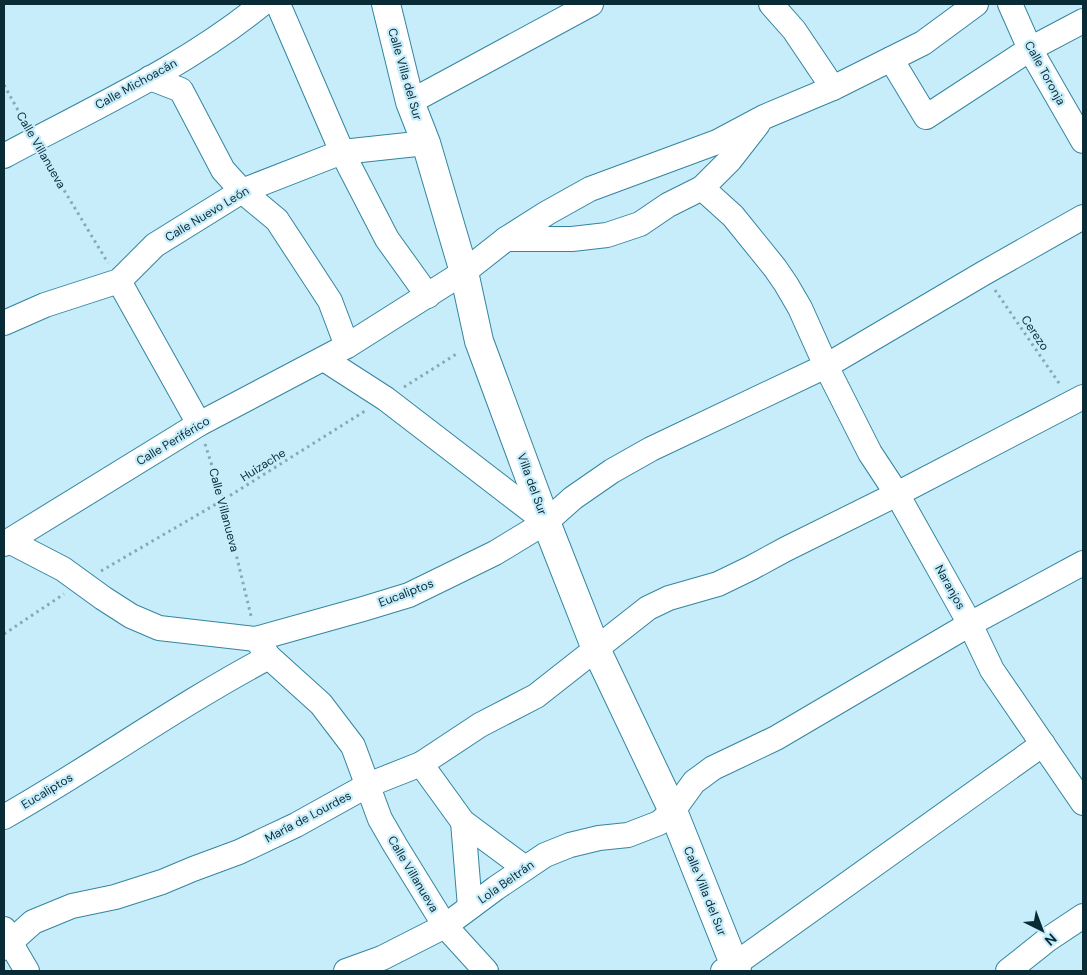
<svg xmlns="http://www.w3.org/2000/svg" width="1087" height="975" viewBox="0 0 1087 975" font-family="'DM Sans',sans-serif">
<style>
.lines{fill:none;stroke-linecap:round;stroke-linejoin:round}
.minor-casing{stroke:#34859f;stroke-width:26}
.tertiary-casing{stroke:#34859f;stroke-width:30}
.path{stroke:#85aab7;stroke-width:3;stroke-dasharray:2.5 4;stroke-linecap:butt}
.minor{stroke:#fff;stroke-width:24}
.tertiary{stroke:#fff;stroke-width:28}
.labels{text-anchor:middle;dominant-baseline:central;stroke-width:4.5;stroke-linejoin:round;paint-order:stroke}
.street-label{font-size:12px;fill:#092b36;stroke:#c7edfb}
</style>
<rect width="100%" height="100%" fill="#c7edfb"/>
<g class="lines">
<g class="minor-casing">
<g id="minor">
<polyline points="278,4 342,152 387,239 428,296"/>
<polyline points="771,4 794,30 833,88"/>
<polyline points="1010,4 1030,49 1083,141"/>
<polyline points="891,59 926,117 1030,49 1083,21"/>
<polyline points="150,78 181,90 223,170 242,191 277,220 330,301 347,346"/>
<polyline points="410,102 591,4"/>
<path d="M4 156C91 109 185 67 262 4"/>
<polyline points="702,188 733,216 775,268 786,284 800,308 826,366 870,453 897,494 970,624 992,670 1083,803"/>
<polyline points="506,239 572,239 607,235 640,224 668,205 702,188 730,160 758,124"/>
<polyline points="119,281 199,424"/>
<polyline points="4,323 45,305 119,281 155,245 242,191 342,152 426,143"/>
<polyline points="324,359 386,399 546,522"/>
<polyline points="9,541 63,569 103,598 131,616 159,628 256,639 363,609 409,595 495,553 546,522 573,498 612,471 651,449 826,366 984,273 1083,217"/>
<polyline points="4,544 199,424 347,346 464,272 506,239 547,213 590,189 717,142 764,117 833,88 923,43 976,4"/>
<polyline points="256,639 269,657 321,704 353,746 380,819 395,845 445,926 486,971"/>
<polyline points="421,764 463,822 525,868"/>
<path d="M4 817C94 766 178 705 269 657"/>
<polyline points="463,822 470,907"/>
<polyline points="4,929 10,942 27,971"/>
<polyline points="4,948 33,922 72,906 115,897 162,882 193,869 239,852 296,825 368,785 421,764 480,725 536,696 648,608 669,598 718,584 751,568 786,549 897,494 1083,397"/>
<polyline points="346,971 382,958 445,926 496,888 545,855 570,845 599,838 628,835 659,823 673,811 694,782 713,768 776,738 970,624 1083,563"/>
<polyline points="723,971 734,965 1043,744"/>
<polyline points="1008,971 1047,940 1083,916"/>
</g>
</g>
<g class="tertiary-casing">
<polyline id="tertiary" points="386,4 410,102 426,143 464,272 479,341 546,522 596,649 673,811 737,971"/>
</g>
<g class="path">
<polyline points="4,85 24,121"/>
<polyline points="44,157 108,263"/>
<polyline points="995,290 1061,386"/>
<polyline points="404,387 458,353"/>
<polyline points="205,444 223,500 251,616"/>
<polyline points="101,571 223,500 365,411"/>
<polyline points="4,634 64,594"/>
</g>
<use href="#minor" class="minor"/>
<use href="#tertiary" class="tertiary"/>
</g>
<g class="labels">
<g class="street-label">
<text transform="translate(1045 73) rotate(61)">Calle Toronja</text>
<text transform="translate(405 74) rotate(74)">Calle Villa del Sur</text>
<text transform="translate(136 84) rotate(-29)">Calle Michoacán</text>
<text transform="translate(41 150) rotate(60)">Calle Villanueva</text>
<text transform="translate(207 214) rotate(-31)">Calle Nuevo León</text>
<text transform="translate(1035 333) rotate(56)">Cerezo</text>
<text transform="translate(173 441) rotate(-31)">Calle Periférico</text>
<text transform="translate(263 465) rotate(-32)">Huizache</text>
<text transform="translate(532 484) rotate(70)">Villa del Sur</text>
<text transform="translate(224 510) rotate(75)">Calle Villanueva</text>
<text transform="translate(950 587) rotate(61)">Naranjos</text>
<text transform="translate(406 593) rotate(-21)">Eucaliptos</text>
<text transform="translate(47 791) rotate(-31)">Eucaliptos</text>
<text transform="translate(308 817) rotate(-28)">María de Lourdes</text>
<text transform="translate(413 874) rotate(59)">Calle Villanueva</text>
<text transform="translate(506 882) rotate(-35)">Lola Beltrán</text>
<text transform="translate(705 891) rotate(68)">Calle Villa del Sur</text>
</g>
</g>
<rect width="1087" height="975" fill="none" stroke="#092b36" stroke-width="10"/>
<g transform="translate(1042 930) rotate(138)" stroke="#c7edfb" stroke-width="4" paint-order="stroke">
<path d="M0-4L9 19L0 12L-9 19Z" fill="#092b36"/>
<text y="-8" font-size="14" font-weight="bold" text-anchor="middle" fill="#092b36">N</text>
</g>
</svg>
